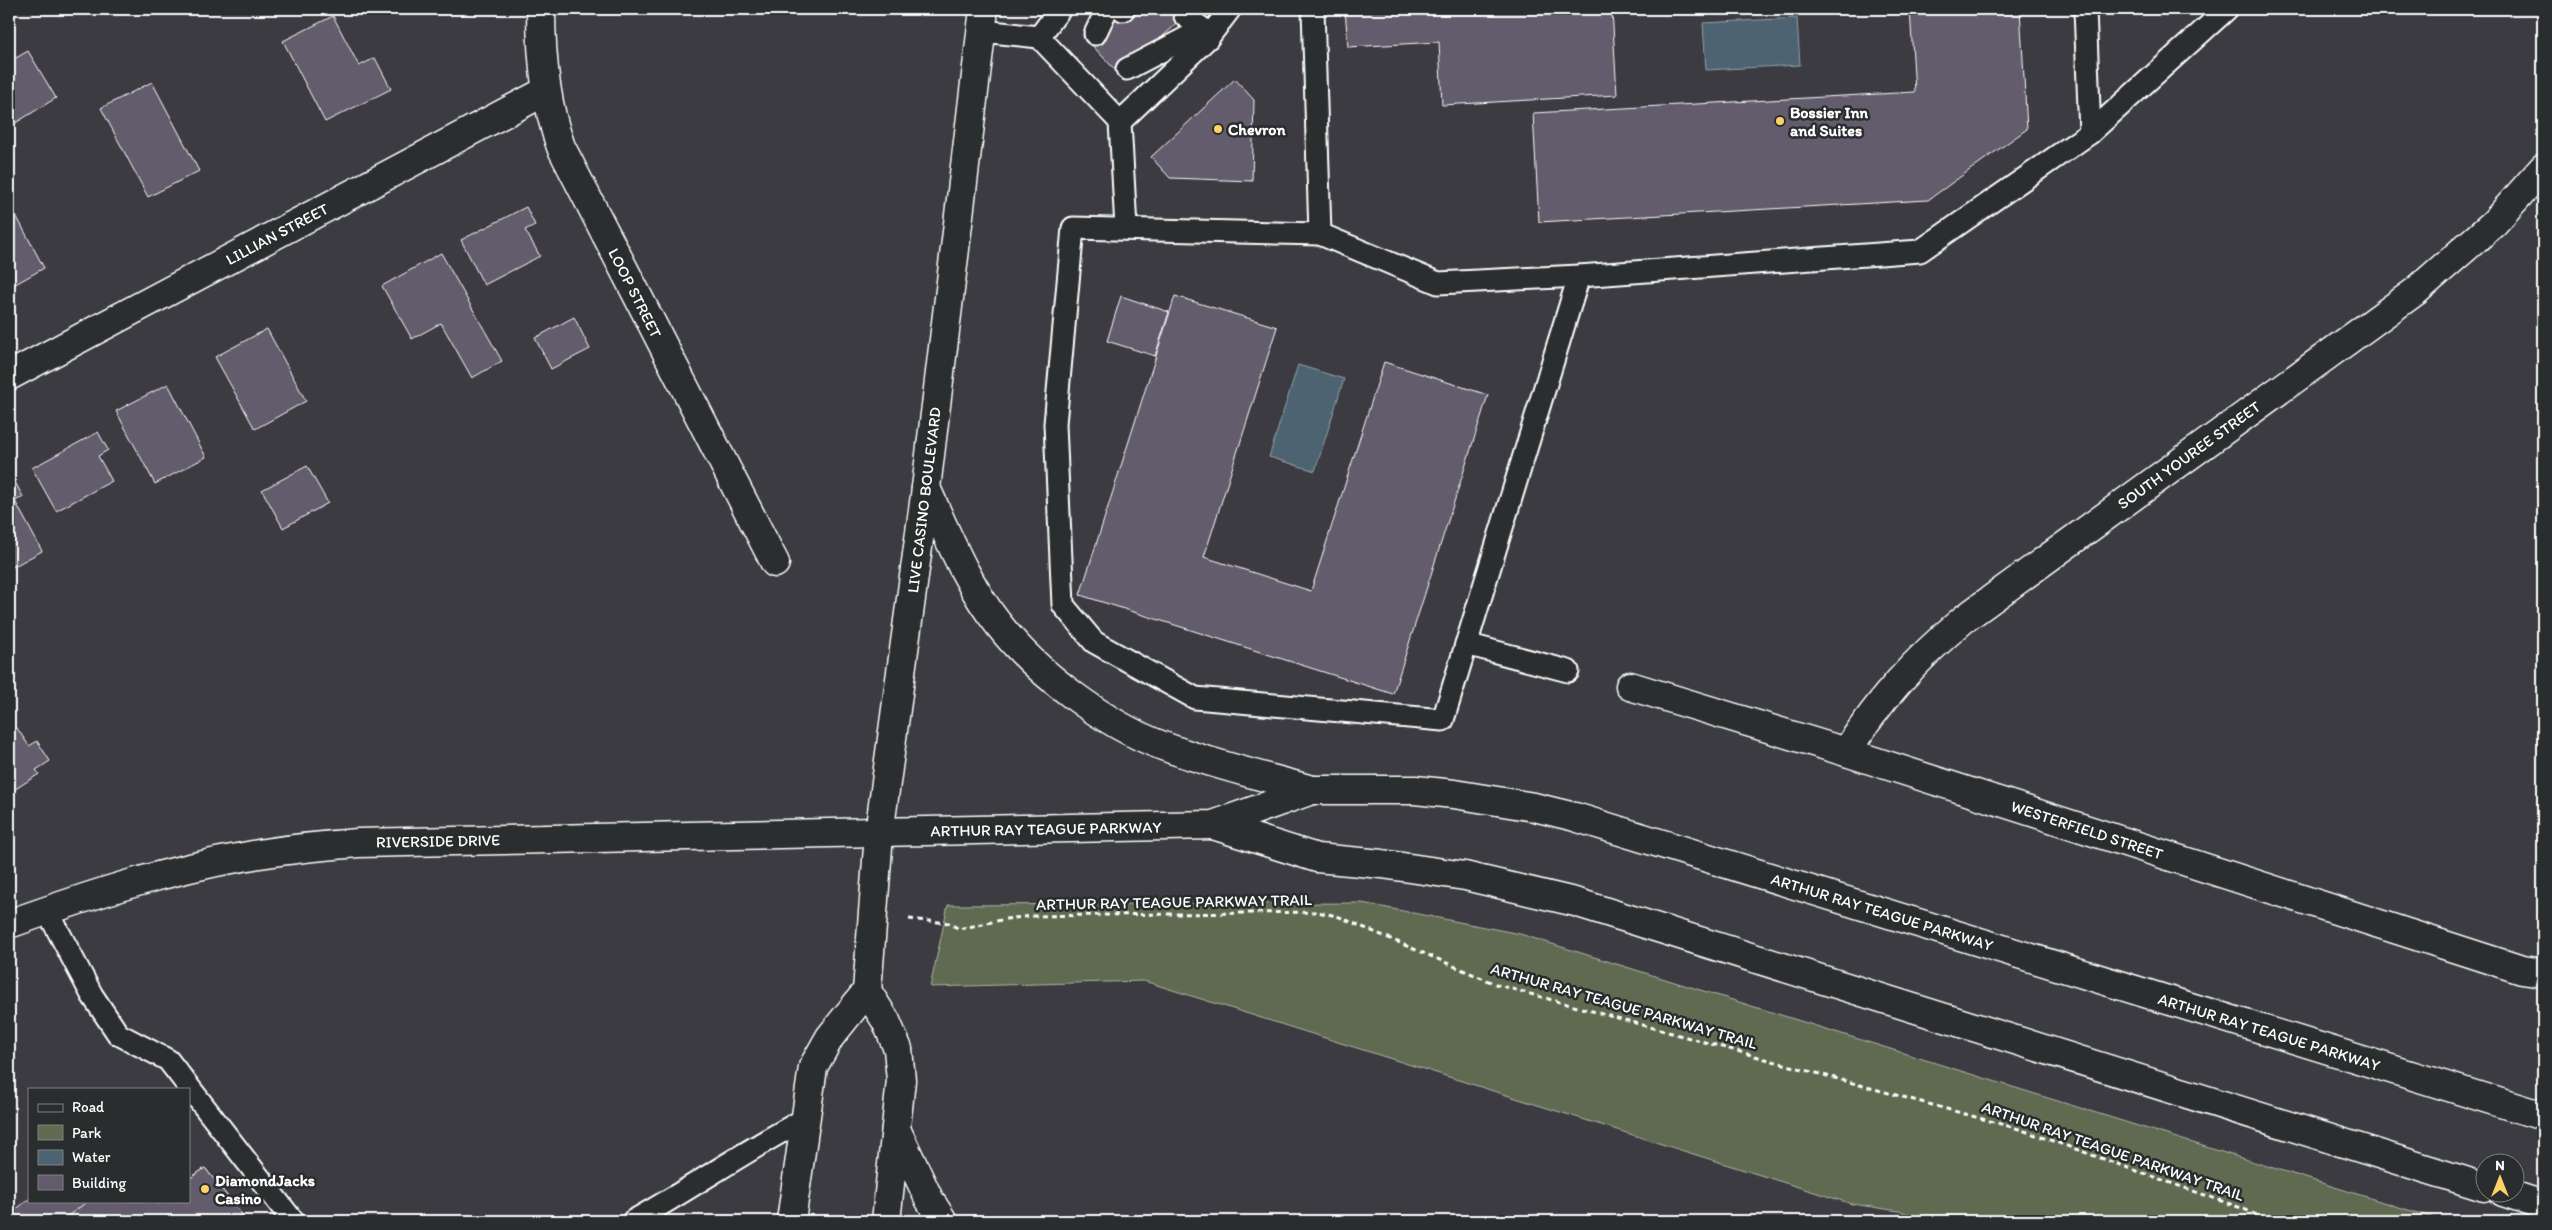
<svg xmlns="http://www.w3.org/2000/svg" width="2552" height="1230" viewBox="0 0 2552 1230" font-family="Itim,sans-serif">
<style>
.green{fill:#606b51;stroke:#b0b5a8}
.water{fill:#4e6371;stroke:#95a1aa}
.building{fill:#625b6c;stroke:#fff}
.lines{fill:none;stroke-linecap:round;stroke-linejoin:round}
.lane-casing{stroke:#fff;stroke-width:25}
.street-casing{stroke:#fff;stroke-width:31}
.secondary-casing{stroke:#fff;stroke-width:31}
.path{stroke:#fff;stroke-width:3;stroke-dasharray:5 4;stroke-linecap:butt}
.lane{stroke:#2a2d2e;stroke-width:21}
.street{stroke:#2a2d2e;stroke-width:28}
.secondary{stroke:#2a2d2e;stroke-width:28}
.poi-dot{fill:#ffd166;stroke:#2a2d2e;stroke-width:2}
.labels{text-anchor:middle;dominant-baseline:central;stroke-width:5;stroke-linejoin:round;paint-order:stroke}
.poi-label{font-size:16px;font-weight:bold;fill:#fff;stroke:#2a2d2e;text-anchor:start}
.street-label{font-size:16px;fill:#fff;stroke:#2a2d2e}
</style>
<rect width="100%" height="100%" fill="#3b3b41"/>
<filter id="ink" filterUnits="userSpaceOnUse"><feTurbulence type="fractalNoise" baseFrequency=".02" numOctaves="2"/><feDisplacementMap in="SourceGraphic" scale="10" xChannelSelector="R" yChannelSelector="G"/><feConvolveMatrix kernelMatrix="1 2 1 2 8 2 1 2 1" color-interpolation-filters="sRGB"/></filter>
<g filter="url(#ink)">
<polygon class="green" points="1362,903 1520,934 2444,1221 1933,1221 1899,1211 1852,1204 1144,981 930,987 948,905"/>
<g class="water">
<polygon points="1797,18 1800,65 1706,70 1703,23"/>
<polygon points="1298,365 1344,379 1315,471 1269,457"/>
</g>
<g class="building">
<polygon points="1124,9 1193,9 1120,75 1088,41"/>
<polygon points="1345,9 1612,9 1617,95 1442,105 1439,42 1348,47"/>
<polygon points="1910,9 2020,9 2027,129 1928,200 1539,222 1533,113 1915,92"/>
<polygon points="333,16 359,66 375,58 391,89 325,122 283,41"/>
<polygon points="28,51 56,98 9,127 9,62"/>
<polygon points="1235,79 1254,100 1252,181 1170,178 1151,157"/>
<polygon points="152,82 199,171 148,197 101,108"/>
<polygon points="9,202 44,268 12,286 9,280"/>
<polygon points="526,207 535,225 525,230 540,256 484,285 461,240"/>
<polygon points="441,253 502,361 472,378 441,323 412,339 382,286"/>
<polygon points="1121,296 1169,312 1155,356 1107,341"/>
<polygon points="1175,296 1277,327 1204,557 1311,591 1384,362 1488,395 1393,694 1080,595"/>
<polygon points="574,317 590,349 551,369 535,338"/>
<polygon points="267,329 306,401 255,429 215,357"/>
<polygon points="168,384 206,457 155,484 116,411"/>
<polygon points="98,432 108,450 98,456 112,481 56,511 32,468"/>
<polygon points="307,466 328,503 283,528 262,490"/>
<polygon points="14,480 23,497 15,501 42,551 9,569 9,483"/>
<polygon points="17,728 29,746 37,741 50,761 36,770 39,774 9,793 9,733"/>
<polygon points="205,1168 247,1221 9,1221 9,1215 29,1199 189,1201 189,1179"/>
<polygon points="205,1168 247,1221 61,1221 88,1201 157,1201 159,1204 163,1201 189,1201 189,1179"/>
</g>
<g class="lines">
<g class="lane-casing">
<g id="lane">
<polyline points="1313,9 1320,234 1438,283 1579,276 1920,251 2090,133 2085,9"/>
<polyline points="1123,10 1123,9"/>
<polyline points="1185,16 1203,29"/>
<polyline points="982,31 1039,37 1120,122 1208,38 1230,9"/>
<polyline points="1095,34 1107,9"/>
<polyline points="1039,37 1060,9"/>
<polyline points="1127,69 1203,29 1208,38"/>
<polyline points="1120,122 1126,228"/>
<polyline points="2090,133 2227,9"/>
<polyline points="1320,234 1073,228 1055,424 1063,605 1094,642 1195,698 1443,720 1579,276"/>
<polyline points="1466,644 1568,671"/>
<polyline points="47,910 92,995 118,1034 168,1060 293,1221"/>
<path d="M633 1221C692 1188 747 1149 807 1118"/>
</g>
</g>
<g class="street-casing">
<g id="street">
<path d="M541 9C541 56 545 103 561 147L775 563"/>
<polyline points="9,376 546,91"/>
<polyline points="1630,686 1846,752 2494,961 2522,970 2543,973"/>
<path d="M1846 752C1881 698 1914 661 1964 619L2416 291 2494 223 2543 168"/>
<polyline points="867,991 886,1021 898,1049 901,1080 886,1221"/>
<polyline points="896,1129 929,1199 943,1221"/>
<polyline points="791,1221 813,1067 830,1037 867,991 879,834"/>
</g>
</g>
<g class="secondary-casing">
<g id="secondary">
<path d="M926 488C947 534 967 585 999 625 1036 673 1106 725 1163 746 1211 764 1262 776 1312 790"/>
<polyline points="1213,825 1317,858 1382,864 1465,876 1575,902 2484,1187"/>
<polyline points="879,834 926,488 984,9"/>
<path d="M9 924C87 896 166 870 248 856 284 849 321 846 358 843L1213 825 1312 790H1415L1454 794 1534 807 1575 817 2543 1116"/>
<polyline points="2503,1192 2543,1205"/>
</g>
</g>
<polyline class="path" points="909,919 949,923 959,929 1006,919 1032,916 1317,912 1337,916 1498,985 2019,1129 2244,1209 2269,1221"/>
<use href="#lane" class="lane"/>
<use href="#street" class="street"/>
<use href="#secondary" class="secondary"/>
</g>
</g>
<g class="poi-dot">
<circle cx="1780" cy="121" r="5"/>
<circle cx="1218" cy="129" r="5"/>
<circle cx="205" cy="1189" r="5"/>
</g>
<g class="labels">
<g class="poi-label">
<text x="1790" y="112">Bossier Inn<tspan x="1790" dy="18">and Suites</tspan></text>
<text x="1228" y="129">Chevron</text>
<text x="215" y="1180">DiamondJacks<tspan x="215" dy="18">Casino</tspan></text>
</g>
<g class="street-label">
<text transform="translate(277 234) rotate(-28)">LILLIAN STREET</text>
<text transform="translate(635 293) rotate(63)">LOOP STREET</text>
<text transform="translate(2189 455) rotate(-36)">SOUTH YOUREE STREET</text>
<text transform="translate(924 500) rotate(-83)">LIVE CASINO BOULEVARD</text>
<text transform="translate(1046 829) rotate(-1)">ARTHUR RAY TEAGUE PARKWAY</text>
<text transform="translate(2087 830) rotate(18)">WESTERFIELD STREET</text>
<text transform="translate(438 841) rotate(-1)">RIVERSIDE DRIVE</text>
<text transform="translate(1174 902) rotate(-1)">ARTHUR RAY TEAGUE PARKWAY TRAIL</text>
<text transform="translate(1882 912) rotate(17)">ARTHUR RAY TEAGUE PARKWAY</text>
<text transform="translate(1624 1006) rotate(16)">ARTHUR RAY TEAGUE PARKWAY TRAIL</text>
<text transform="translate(2269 1032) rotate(17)">ARTHUR RAY TEAGUE PARKWAY</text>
<text transform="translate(2113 1151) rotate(19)">ARTHUR RAY TEAGUE PARKWAY TRAIL</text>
</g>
</g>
<rect width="2552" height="1230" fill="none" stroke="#2a2d2e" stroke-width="30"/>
<rect x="15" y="15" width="2522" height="1200" fill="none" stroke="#fff" stroke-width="2" filter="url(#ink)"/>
<rect x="28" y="1088" width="162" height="115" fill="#2a2d2e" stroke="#7f8182"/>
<rect x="38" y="1104" width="25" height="8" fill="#2a2d2e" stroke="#7f8182"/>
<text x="72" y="1112" font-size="15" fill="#ffffff">Road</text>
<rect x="38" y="1125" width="25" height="15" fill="#606b51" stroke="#7f8182"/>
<text x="72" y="1138" font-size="15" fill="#ffffff">Park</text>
<rect x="38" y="1150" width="25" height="15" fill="#4e6371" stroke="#7f8182"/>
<text x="72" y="1162" font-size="15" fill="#ffffff">Water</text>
<rect x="38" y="1175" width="25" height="15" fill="#625b6c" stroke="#7f8182"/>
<text x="72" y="1188" font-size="15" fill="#ffffff">Building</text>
<g transform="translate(2500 1178)"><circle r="24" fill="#2a2d2e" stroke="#7f8182"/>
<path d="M0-4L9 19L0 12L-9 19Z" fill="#ffd166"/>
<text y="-8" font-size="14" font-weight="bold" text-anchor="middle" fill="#ffffff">N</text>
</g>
</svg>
